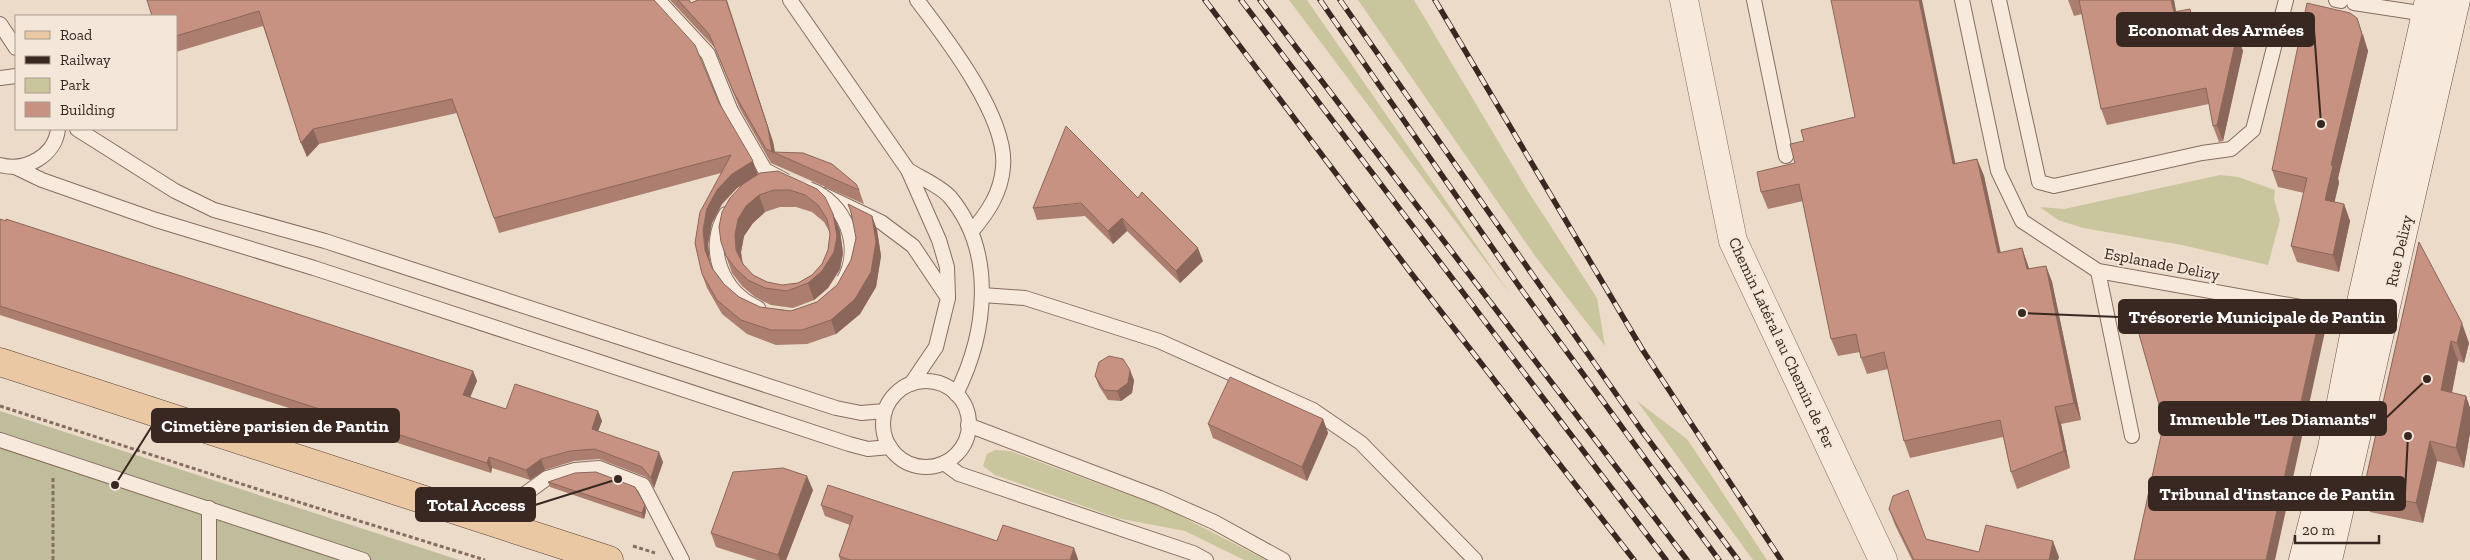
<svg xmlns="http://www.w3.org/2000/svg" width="2470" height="560" viewBox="0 0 2470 560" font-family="'Zilla Slab',serif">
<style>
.green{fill:#c9c69d}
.cemetery{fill:#bfbd9b}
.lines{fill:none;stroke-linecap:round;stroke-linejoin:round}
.service-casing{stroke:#876d5f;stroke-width:16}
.minor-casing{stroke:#876d5f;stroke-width:29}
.secondary-casing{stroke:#694e42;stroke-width:29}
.primary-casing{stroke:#553c32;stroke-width:29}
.path{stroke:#876d5f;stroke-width:3;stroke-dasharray:4 2.5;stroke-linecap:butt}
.service{stroke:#f7eadc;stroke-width:14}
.minor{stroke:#f7eadc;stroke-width:28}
.secondary{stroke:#f7eadc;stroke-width:28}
.primary{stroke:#ebc8a4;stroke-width:28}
.rail-casing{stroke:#382821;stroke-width:5.5}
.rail{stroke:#f4e6d8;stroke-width:4;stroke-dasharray:11;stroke-linecap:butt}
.service-bridge-casing{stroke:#876d5f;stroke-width:16;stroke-linecap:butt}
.service-bridge{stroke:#f7eadc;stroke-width:14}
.wall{fill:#ab7e70;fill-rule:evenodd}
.shaded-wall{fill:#8b665b}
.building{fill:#c79282;stroke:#8b665b;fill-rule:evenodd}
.labels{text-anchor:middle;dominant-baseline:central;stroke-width:4;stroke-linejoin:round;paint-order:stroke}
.street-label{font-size:16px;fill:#382821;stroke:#f4e6d8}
.leader{fill:none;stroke:#382821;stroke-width:2}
.callout-dot{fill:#382821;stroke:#f4e6d8;stroke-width:2}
.callout{fill:#382821;stroke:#382821;stroke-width:2}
.callout-label{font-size:18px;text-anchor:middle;font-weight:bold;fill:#fff}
</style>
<rect width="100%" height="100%" fill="#ecdbc9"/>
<g class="green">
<polygon points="1289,0 1307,0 1510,294"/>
<polygon points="1358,0 1414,0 1526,188 1597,298 1605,346 1535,256"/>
<polygon points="2220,175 2238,177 2275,190 2274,199 2280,220 2268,265 2182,245 2083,228 2058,220 2040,207 2064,209"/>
<polygon points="1637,401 1687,439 1767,560 1753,560"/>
<polygon points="995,450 1010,451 1167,509 1266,560 1244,560 1185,531 1117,518 995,475 983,466 987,454"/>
</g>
<polygon class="cemetery" points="0,411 459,560 0,560"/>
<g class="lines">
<g class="service-casing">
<g id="service">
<polyline points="790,0 908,170 939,240 947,267 948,297"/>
<path d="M917 0C946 38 1008 118 1003 167 1001 193 988 212 972 231"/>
<polyline points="1754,0 1786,156"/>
<polyline points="1962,0 1998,171 2022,221 2098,271 2323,311 2357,320"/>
<polyline points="1999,0 2039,182 2054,186 2202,153 2231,149 2253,130 2286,0"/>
<polyline points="2336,0 2341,1"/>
<polyline points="2354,3 2426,14"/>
<polyline points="0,24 16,48"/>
<polyline points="0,78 16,76"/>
<polyline points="77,129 175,191 214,210 325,241 836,408 861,413 885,411"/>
<path d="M0 165C25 172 55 156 58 129"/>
<polyline points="15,167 42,180 156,220 314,268 849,444 868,449 890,447"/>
<path d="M908 170C921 178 940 186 950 197 996 252 987 333 956 394"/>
<polyline points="824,195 881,222 913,246 948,298 936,347 911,384"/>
<path d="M726 214C705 248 721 291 758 308"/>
<polyline points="2098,271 2132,436"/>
<polyline points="982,295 1025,298 1159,341 1313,410 1361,443 1475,560"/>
<circle cx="926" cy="424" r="43"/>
<polyline points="968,425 1160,498 1214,522 1283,560"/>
<polyline points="0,440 363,560"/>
<polyline points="944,463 959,474 1193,553 1206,560"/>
<polyline points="209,508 209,560"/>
<polyline points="467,510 525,494 547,478 575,470 599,468 643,485 682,560"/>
</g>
</g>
<g class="minor-casing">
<polyline id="minor" points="1684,0 1733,241 1883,560"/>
</g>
<g class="secondary-casing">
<g id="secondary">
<polyline points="2303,560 2332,448 2357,320 2429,0"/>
<polyline points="2328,560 2456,0"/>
</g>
</g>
<g class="primary-casing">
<polyline id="primary" points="0,362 609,560"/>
</g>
<g class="path">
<polyline points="0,406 279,496 485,560"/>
<polyline points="53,478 53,560"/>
<polyline points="633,546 655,553"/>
</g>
<use href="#service" class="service"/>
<use href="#minor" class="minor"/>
<use href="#secondary" class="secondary"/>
<use href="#primary" class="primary"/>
<g class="rail-casing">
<g id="rail">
<polyline points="1205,0 1411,273 1634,560"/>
<polyline points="1241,0 1666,560"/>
<polyline points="1260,0 1687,560"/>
<polyline points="1320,0 1521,289 1719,560"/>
<polyline points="1340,0 1642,431 1738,560"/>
<polyline points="1435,0 1642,349 1781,560"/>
</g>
</g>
<use href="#rail" class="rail"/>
<g class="service-bridge-casing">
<g id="service-bridge">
<polyline points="658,0 708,54 731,111 765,170 786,181"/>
<path d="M809 189C845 202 863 246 844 280"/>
</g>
</g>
<use href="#service-bridge" class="service-bridge"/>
</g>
<g class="wall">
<path d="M147 0H654L718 101 758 175 778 171 833 214 840 231 843 253 840 269 828 288 814 300 793 308 771 305 755 297 742 286 732 273 721 242 742 185 737 188 722 204 712 223 708 244 710 262 712 268 724 284 739 297 760 307 791 311 817 302 837 285 851 260 856 238 852 216 848 204 872 216 877 230 881 256 876 287 860 314 836 334 807 344 776 345 747 334 722 314 707 288 702 274 721 173 499 233 457 113 319 144 307 157 263 26 176 52V16ZM780 207H796L812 212 824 222 829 231 830 234 828 250 822 264 812 275 798 283 782 285 767 282 753 275 743 264 741 252 744 236 753 223 765 212Z"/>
<polygon points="670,0 689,0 691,3 698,0 727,0 773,142 775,152 859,190 864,204 771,163 739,107 715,48"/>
<polygon points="2068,0 2174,0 2176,12 2196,27 2237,35 2243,51 2223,141 2219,142 2213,126 2209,104 2107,125 2101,109 2082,14 2074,16"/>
<polygon points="2363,34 2368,51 2338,178 2339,183 2334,202 2344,204 2350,221 2339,272 2297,262 2291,246 2304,193 2278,187 2272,170"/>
<polygon points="1855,117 1956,163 1977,159 1984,176 2001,253 2022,248 2029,269 2046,266 2052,282 2081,420 2061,424 2070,468 2017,489 2011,472 2003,437 1910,458 1904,441 1888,369 1867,374 1861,358 1860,352 1838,356 1831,339 1803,201 1768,209 1761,192 1795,163 1804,141"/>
<polygon points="1138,198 1203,261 1180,283 1127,231 1113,244 1085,216 1037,220 1033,208"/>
<polygon points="0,219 473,371 477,381 470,397 506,409 598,411 602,421 598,431 663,462 654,488 646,477 599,459 574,461 545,470 530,480 492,468 491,473 0,315"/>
<polygon points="2419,242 2469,343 2464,363 2458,361 2452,393 2466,396 2470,408 2470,433 2464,468 2437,461 2423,523 2370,512 2363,492"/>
<polygon points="1095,376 1134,380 1132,393 1121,401 1108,400 1099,386"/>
<polygon points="1323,419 1328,433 1307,481 1213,438 1208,424"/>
<polygon points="548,482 645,505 646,511 644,519 550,487"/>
<polygon points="813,490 786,560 757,560 716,547 711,533"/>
<polygon points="821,505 997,541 1078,559 1078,560 840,560 839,556 850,525 825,516"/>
<polygon points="1889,509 1926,539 1979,552 2059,557 2058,560 1912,560 1895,525"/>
</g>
<g class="shaded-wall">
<polygon points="726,0 773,142 775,153 772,152"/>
<polygon points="1919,0 1922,0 1959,181 1953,164"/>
<polygon points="2171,0 2174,0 2179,29 2174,12"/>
<polygon points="2190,9 2196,25 2200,42 2194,26"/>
<polygon points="2357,18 2368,51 2338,178 2339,183 2331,217 2325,200"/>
<polygon points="2237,35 2243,51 2223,141 2217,125"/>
<polygon points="313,129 319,144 307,157 301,143"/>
<polygon points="1977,159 1984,176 2004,270 1998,253"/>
<polygon points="753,161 758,175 737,188 722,204 712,223 708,244 710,264 705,250 703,230 707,208 717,190 732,174"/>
<polygon points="759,195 765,212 753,223 744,236 741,252 742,267 736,250 735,235 738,219 746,206"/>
<polygon points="2344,204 2350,221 2339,272 2333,255"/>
<polygon points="833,214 840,231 843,253 840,269 828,288 814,300 808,283 834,252"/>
<polygon points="872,216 877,230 881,256 876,287 860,314 836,334 831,320"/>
<polygon points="1122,218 1127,231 1113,244 1108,231"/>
<polygon points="1198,248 1203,261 1180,283 1176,271"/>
<polygon points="2022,248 2028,265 2033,286 2027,269"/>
<polygon points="2046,266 2052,282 2081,420 2074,403"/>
<polygon points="2321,311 2326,327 2275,560 2266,560"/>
<polygon points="2462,323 2469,343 2464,363 2457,343"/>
<polygon points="2451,341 2458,361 2448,411 2441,390"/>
<polygon points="1130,370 1134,380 1132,393 1121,401 1117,391"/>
<polygon points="473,371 477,381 467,405 463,395"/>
<polygon points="2466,396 2470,408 2470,433 2464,468 2456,448"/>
<polygon points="2055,407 2061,424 2070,468 2064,451"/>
<polygon points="598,411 602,421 595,439 592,429"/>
<polygon points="1323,419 1328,433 1307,481 1302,467"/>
<polygon points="2430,441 2437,461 2423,523 2416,503"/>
<polygon points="659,452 663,462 654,488 651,478"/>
<polygon points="489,457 492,468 491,473 487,463"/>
<polygon points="541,459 545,470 530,480 526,470"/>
<polygon points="807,476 813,490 786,560 780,560 778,555"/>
<polygon points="645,505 646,511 644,519 642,513"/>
<polygon points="2053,541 2059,557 2058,560 2049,560"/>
<polygon points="1074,548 1078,559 1078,560 1070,560"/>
</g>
<g class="building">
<polygon points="147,0 654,0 695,45 718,101 753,161 732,174 717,190 707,208 703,230 705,250 712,268 724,284 739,297 760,307 791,311 817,302 837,285 851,260 856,238 851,212 848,204 872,216 876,242 871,272 855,299 831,320 802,330 771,330 741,320 717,300 702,274 695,243 700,212 731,155 494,218 452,99 313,129 301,143 259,11 176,36 176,16 152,16"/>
<polygon points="678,0 689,0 691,3 698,0 726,0 768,128 772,152 803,153 832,164 856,184 859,190 766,149 734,93 709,34"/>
<polygon points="1831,0 1919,0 1953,164 1977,159 1998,253 2022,248 2027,269 2046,266 2074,403 2055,407 2064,451 2011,472 2000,420 1904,441 1884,352 1861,358 1856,334 1831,339 1799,184 1761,192 1757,172 1795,163 1790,144 1804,141 1801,130 1855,117"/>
<polygon points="2079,0 2171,0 2174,12 2190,9 2194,26 2237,35 2217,125 2213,126 2206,88 2101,109"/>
<polygon points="2307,3 2350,13 2357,18 2362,34 2331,165 2333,166 2325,200 2344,204 2333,255 2291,246 2307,178 2272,170"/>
<polygon points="1066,126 1138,198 1142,192 1198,248 1176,271 1122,218 1108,231 1081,203 1033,208"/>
<path d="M778 171 817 189 825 197 833 214 837 236 834 252 822 271 808 283 787 291 765 288 748 280 736 269 726 256 721 242 719 227 722 212 730 198 743 184 760 173ZM774 190H790L805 195 818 205 827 219 830 234 828 250 822 264 812 275 798 283 782 285 767 282 753 275 743 264 736 250 735 235 738 219 746 206 759 195Z"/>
<polygon points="0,219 6,221 6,219 473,371 463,395 506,409 515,384 598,411 592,429 659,452 651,478 642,467 595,449 570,451 541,459 526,470 489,457 487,463 0,306"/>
<polygon points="2419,242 2462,323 2457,343 2451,341 2441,390 2466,396 2456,448 2430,441 2416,503 2363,492"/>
<polygon points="2276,301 2321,311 2266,560 2134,560 2164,422 2135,320 2188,304 2271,322"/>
<polygon points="1109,356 1123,359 1130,370 1128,383 1117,391 1104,390 1095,376 1099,362"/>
<polygon points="1230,377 1323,419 1302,467 1208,424"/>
<polygon points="783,468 807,476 778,555 711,533 733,472"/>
<polygon points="596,472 635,487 645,505 642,513 548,482 575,473"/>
<polygon points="828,485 997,541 1003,525 1074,548 1070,560 850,560 839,556 853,516 821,505"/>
<polygon points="1908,490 1926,539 1979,552 1986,525 2053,541 2049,560 1914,560 1889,509 1893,496"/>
</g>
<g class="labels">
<g class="street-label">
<text transform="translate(2399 251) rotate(-77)">Rue Delizy</text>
<text transform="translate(2162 264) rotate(11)">Esplanade Delizy</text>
<text transform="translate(1782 343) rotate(65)">Chemin Latéral au Chemin de Fer</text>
</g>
</g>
<path class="leader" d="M2321 124L2314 30M2022 313L2119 317M2427 379L2386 418M115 485L152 426M2408 436L2405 493M618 479L535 505"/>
<g class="callout-dot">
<circle cx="2321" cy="124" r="5"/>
<circle cx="2022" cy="313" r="5"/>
<circle cx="2427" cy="379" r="5"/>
<circle cx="115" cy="485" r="5"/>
<circle cx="2408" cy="436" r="5"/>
<circle cx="618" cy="479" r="5"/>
</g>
<g class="callout">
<rect x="2117" y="13" width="197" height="33" rx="5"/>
<rect x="2119" y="300" width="277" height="33" rx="5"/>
<rect x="2159" y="402" width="227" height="33" rx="5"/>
<rect x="152" y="409" width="247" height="33" rx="5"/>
<rect x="2149" y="477" width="256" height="33" rx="5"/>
<rect x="416" y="488" width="119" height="33" rx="5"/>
</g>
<g class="callout-label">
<text x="2216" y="36">Economat des Armées</text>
<text x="2257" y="323">Trésorerie Municipale de Pantin</text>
<text x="2273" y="425">Immeuble "Les Diamants"</text>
<text x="275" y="432">Cimetière parisien de Pantin</text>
<text x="2277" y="500">Tribunal d'instance de Pantin</text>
<text x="476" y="511">Total Access</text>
</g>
<rect x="15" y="15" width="162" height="115" fill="#f4e6d8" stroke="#a99a8f"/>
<rect x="25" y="31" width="25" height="8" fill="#ebc8a4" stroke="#a99a8f"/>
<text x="60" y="40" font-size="15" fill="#382821">Road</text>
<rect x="25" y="56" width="25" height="8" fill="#382821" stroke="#a99a8f"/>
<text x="60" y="65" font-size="15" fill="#382821">Railway</text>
<rect x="25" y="78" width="25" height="15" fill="#c9c69d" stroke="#a99a8f"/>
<text x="60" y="90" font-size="15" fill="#382821">Park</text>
<rect x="25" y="102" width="25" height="15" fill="#c79282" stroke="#a99a8f"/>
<text x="60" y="115" font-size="15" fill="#382821">Building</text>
<path d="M2295 535v8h84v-8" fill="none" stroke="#382821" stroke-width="2.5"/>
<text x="2302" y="535" font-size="15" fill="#382821" stroke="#f4e6d8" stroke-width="4" paint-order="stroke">20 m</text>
</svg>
